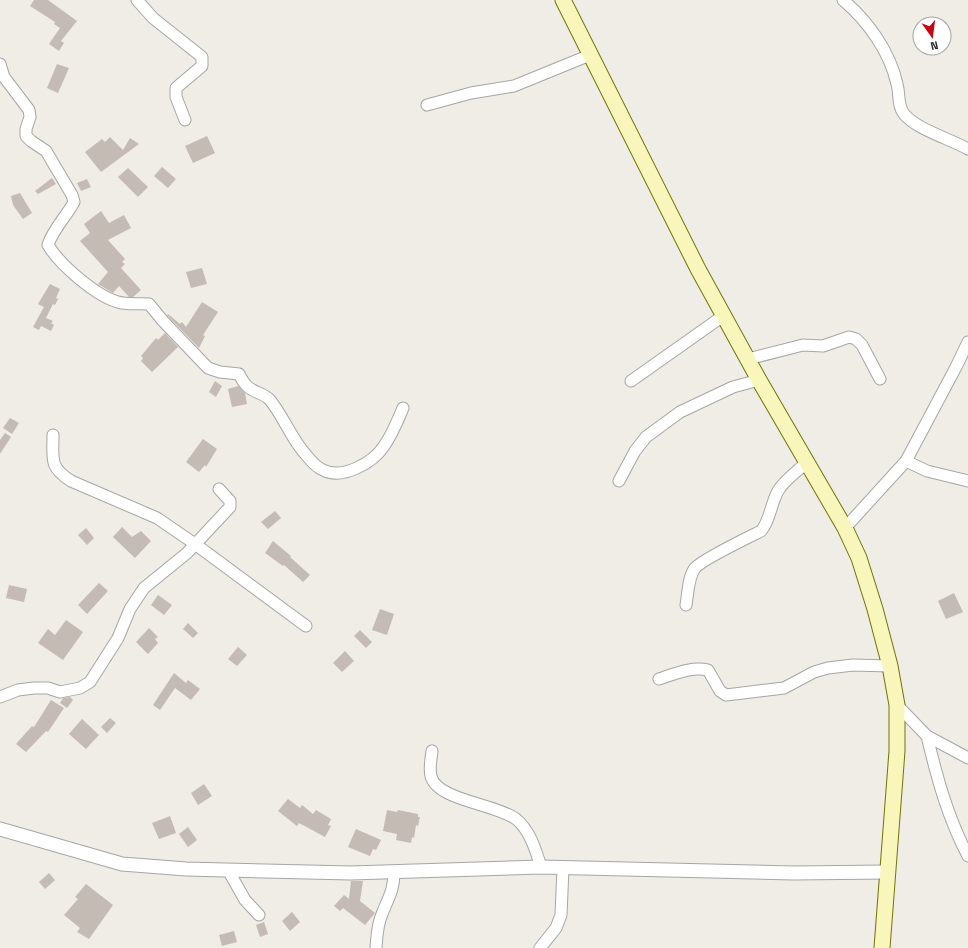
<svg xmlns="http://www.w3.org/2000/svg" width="968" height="948" viewBox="0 0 968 948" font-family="'Space Grotesk',sans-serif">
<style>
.building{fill:#c4bbb5}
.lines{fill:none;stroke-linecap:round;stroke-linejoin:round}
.minor-casing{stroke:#a6a6a6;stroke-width:13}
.tertiary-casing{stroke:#a6a6a6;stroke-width:15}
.secondary-casing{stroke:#717408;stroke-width:17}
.minor{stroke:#fff;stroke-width:11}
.tertiary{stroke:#fff;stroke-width:13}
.secondary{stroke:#f8f6bb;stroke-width:15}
</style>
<rect width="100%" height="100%" fill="#f0ece6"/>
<g class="building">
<polygon points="34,0 48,0 77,21 61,41 64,43 59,51 49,44 60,28 54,24 55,22 30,6"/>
<polygon points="57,64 69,68 58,93 47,88"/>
<polygon points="207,136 215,153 193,163 185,146"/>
<polygon points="110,137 123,150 130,138 139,144 101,172 85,152 102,139 105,142"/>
<polygon points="162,167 176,179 168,188 154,176"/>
<polygon points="128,168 148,187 138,197 118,177"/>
<polygon points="52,178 56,184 38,194 35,191"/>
<polygon points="87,179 91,187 81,191 77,183"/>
<polygon points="20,193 32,213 23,219 13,205 11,196"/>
<polygon points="101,211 109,223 124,215 131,228 108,240 125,259 122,262 125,264 121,268 141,290 133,297 129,297 119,286 113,293 98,284 108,272 80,241 90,233 84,224"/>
<polygon points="202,268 207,284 191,288 186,272"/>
<polygon points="50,284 60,289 56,298 58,299 55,305 53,304 46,318 53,321 51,323 54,325 51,331 41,326 39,330 33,327 44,307 38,304"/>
<polygon points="202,302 218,312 203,335 205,336 199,348 167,315 168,314 180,324 182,322 186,327"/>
<polygon points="165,333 178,347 152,372 141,361 143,358 141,356 156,338 158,340"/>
<polygon points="215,381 222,386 216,397 209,392"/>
<polygon points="238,386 245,393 247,404 232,407 228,389"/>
<polygon points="10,418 19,423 12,434 3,428"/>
<polygon points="5,433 11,437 0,454 0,440"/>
<polygon points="203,439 217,449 206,467 205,465 199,472 186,462"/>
<polygon points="275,511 281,518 268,529 261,522"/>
<polygon points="122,527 132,537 141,531 151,541 135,558 113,537"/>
<polygon points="86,528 94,538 87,545 78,535"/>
<polygon points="273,541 291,556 290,557 310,575 303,582 284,565 283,566 265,553"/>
<polygon points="99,583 108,591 87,614 78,605"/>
<polygon points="9,585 27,589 24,602 6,598"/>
<polygon points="954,593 963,612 946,619 938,601"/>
<polygon points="158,595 172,605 164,615 151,605"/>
<polygon points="380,609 394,614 387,635 372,630"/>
<polygon points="66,620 83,632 63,660 38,643 48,629 55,635"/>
<polygon points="188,623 198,633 193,638 183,629"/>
<polygon points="149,628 158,637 155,639 158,643 148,654 136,642"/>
<polygon points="360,630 372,642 366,648 354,636"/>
<polygon points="238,647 247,655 237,666 228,659"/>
<polygon points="345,651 354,661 342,672 333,663"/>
<polygon points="174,673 186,683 188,680 200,689 191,700 175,688 160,710 153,705"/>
<polygon points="70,697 73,700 67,708 60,703 63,698"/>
<polygon points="51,700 64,708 48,732 46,731 26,752 16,744 32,726 34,727"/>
<polygon points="110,718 116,723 107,733 101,727"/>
<polygon points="82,719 99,735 86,749 69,734"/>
<polygon points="204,784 212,796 198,805 191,793"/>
<polygon points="288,799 300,808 302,805 313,814 316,810 331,819 328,825 331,826 325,837 299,823 297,826 278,811"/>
<polygon points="387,810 397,812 398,810 418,814 418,817 420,817 418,826 416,825 414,838 412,837 411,843 396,840 397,834 383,831"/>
<polygon points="170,816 176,833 159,839 152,823"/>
<polygon points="188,827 197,840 188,847 179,834"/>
<polygon points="356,829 381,840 376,850 373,849 370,856 348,847"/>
<polygon points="49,873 55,880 45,889 39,882"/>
<polygon points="351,881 363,881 360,901 375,913 365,925 343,908 340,911 334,906 344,895 349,899"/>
<polygon points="86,884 113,905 89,939 77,932 80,928 64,915 78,899 75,897"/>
<polygon points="292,912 300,922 290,931 282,921"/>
<polygon points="264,922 268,934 260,937 256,925"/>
<polygon points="234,931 237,942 222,946 219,935"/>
</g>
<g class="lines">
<g class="minor-casing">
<g id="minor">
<polyline points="137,0 153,18 202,57 202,66 176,88 176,97 185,120"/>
<path d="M843 0C868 21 890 52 897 84 900 94 897 105 904 114 916 129 950 139 968 149"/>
<path d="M0 64 4 77 29 110 30 117 26 129V136L31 141 46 151 72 195 74 202C66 217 53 229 48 245 60 265 96 296 118 302 127 305 140 303 149 304L163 321 208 368 220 372 239 374C241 378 244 383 247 386 254 393 264 393 270 400 284 417 291 439 307 456 311 461 318 468 323 470 342 480 373 463 384 446 392 435 397 422 403 408"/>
<polyline points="427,105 471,93 514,86 590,55"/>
<polyline points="748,359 803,345 823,346 849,337 856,339 862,345 880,379"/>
<polyline points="631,381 723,316"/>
<path d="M53 435C53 459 49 467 71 481L157 518 195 544 306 626"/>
<polyline points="906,461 927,471 968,481"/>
<polyline points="619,481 635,451 646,437 680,412 733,387 759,380"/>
<polyline points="845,528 906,461 956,367 968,342"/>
<path d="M686 605C688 594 688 577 695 568 703 559 747 538 761 531 770 521 771 503 778 491 784 480 798 471 807 462"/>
<path d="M659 679C674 674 692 666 708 670L720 691 726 695 784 688 814 672 828 668 853 665 890 666"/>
<polyline points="0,697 18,690 34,688 48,688 60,692 80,688 90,682 118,638 130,609 144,588 187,553 230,507 230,501 219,489"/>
<polyline points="897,705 927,736 968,758"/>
<path d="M927 736C937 778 948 818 968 856"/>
<path d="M432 751C431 759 429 769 431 776 436 800 496 804 516 819 530 830 536 851 541 867"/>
<polyline points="228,870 245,900 259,915"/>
<path d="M376 948C377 936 377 925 382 914 388 898 394 891 394 872"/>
<polyline points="540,948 556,928 561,915 563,868"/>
</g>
</g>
<g class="tertiary-casing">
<polyline id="tertiary" points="0,829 122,864 186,869 351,873 541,867 793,873 887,872"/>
</g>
<g class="secondary-casing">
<polyline id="secondary" points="563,0 698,269 759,380 845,528 859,558 875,609 890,666 897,705 897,751 882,948"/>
</g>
<use href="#minor" class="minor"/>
<use href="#tertiary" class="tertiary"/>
<use href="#secondary" class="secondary"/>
</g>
<g transform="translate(932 36) rotate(166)"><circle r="19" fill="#ffffff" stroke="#a5a5a5"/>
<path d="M0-3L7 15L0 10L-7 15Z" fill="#c90514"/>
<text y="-6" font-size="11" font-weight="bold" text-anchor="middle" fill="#1f1f1f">N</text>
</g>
</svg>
